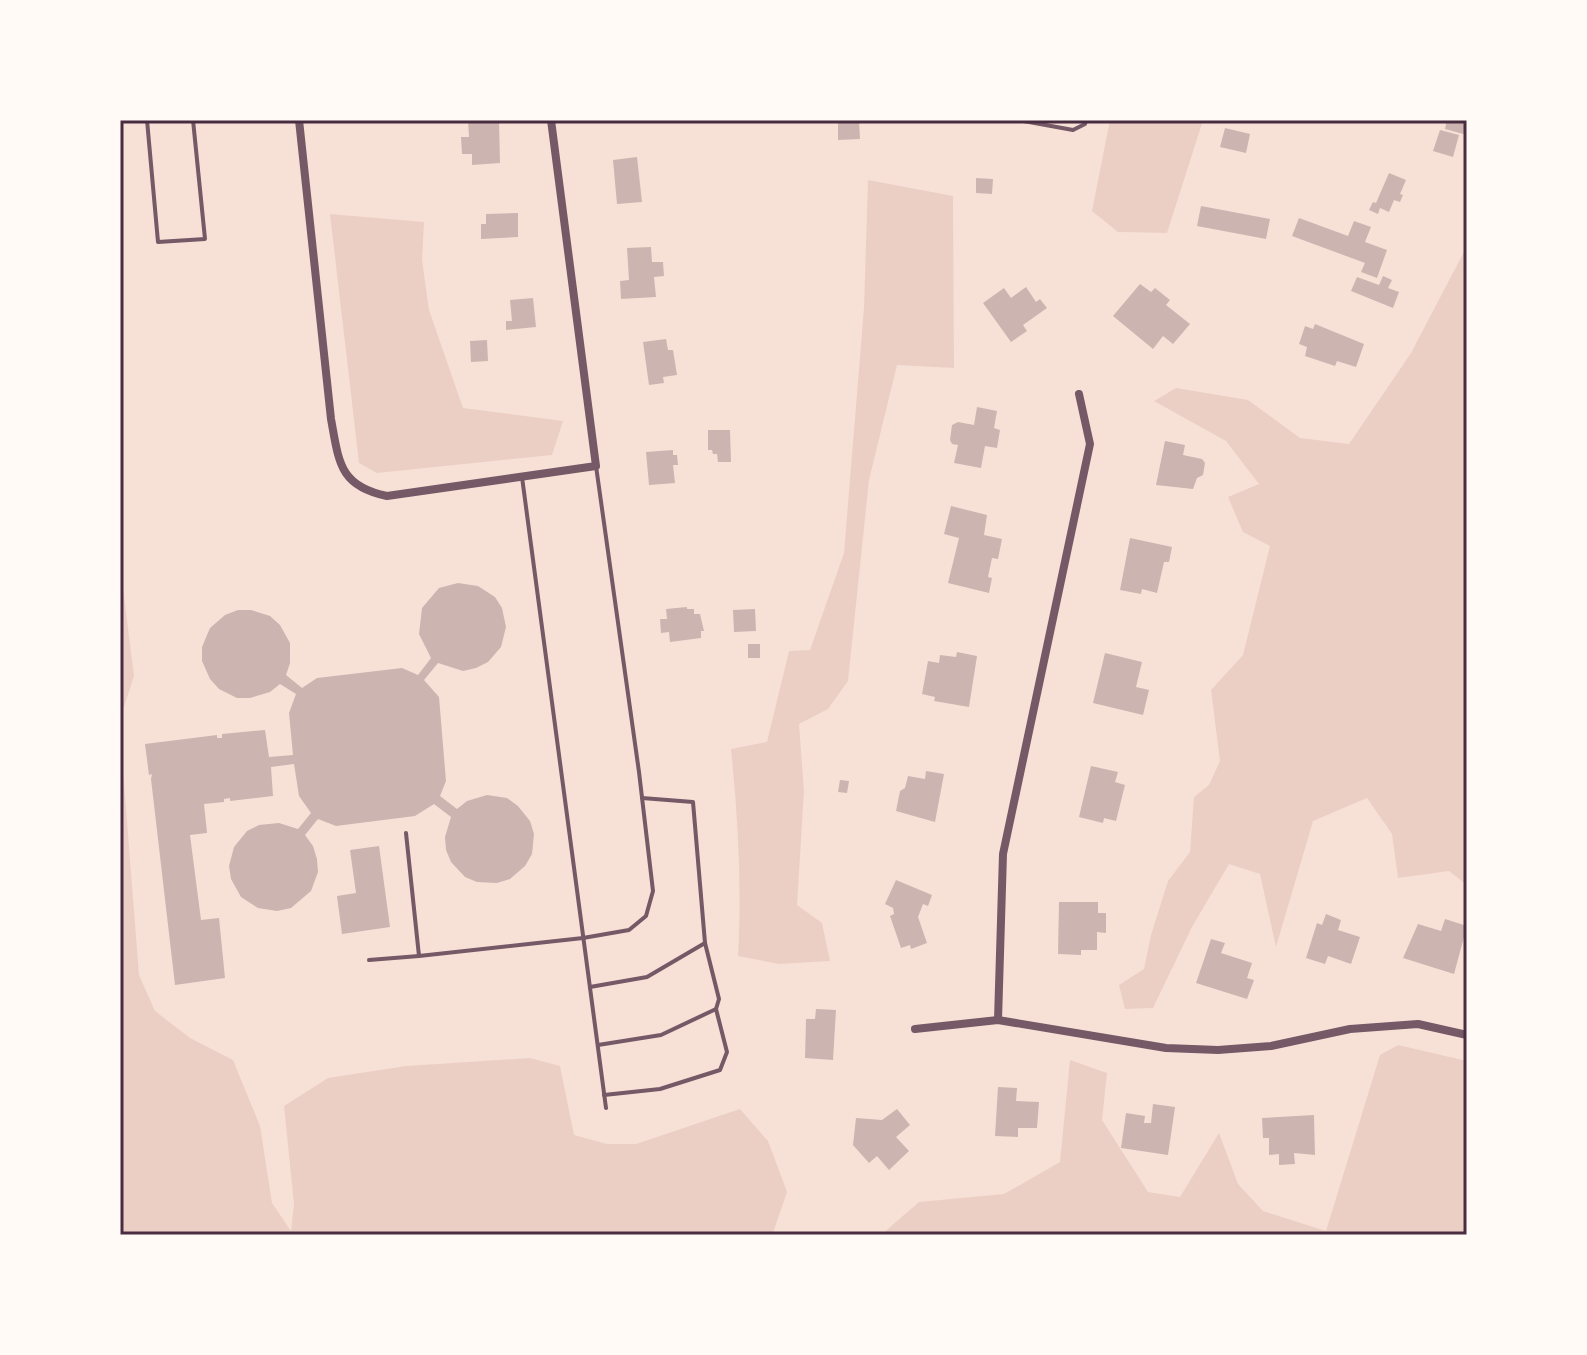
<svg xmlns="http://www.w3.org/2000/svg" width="1587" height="1355" viewBox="0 0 1587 1355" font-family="Merriweather,serif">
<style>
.green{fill:#ebcfc5}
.building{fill:#ccb4b1}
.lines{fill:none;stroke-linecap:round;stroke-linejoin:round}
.service{stroke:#755966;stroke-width:4}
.minor{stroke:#755966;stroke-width:8}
.neatline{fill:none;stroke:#4a2c40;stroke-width:3}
</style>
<rect width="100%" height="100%" fill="#f7e1d7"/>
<g class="green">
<polygon points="1110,120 1203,120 1167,233 1118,232 1092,211"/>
<path d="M868 180 953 196 954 368 897 365 869 480 848 681 828 709 799 724 804 791 797 905 822 923 830 961 779 964 738 956C742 887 738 818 731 749L767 742 789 651 810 650 844 553 864 308Z"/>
<polygon points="330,214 424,222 422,260 429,310 463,408 563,421 552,455 377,473 359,463"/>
<polygon points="1467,246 1467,885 1449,871 1398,878 1392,834 1367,798 1313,821 1276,947 1260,874 1229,864 1192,927 1153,1008 1125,1009 1119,985 1144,969 1151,935 1168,881 1190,852 1194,797 1209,785 1220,761 1211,690 1243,655 1270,546 1243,532 1228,497 1259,484 1226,441 1154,401 1176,388 1248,400 1300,438 1349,444 1411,353"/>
<polygon points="120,564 134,676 120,719"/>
<polygon points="120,731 139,975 155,1011 190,1038 233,1060 260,1126 272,1203 291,1231 294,1204 284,1106 328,1078 406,1066 530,1058 560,1066 574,1135 607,1144 636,1144 740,1109 768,1141 787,1192 773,1233 775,1235 120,1235"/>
<polygon points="1398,1045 1467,1061 1467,1235 881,1235 919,1202 1004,1194 1060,1162 1070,1060 1107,1073 1102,1120 1148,1192 1180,1197 1219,1133 1238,1184 1263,1211 1326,1231 1380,1055"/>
</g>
<g class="building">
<polygon points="468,120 499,120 500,163 472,165 472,154 462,154 461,137 469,137"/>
<polygon points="838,120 859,120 860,139 838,140"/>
<polygon points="1447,120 1467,120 1467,135 1445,129"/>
<polygon points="1225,128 1250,134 1246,153 1220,147"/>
<polygon points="1440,130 1459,135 1453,157 1433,151"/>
<polygon points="637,157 642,202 617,204 613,160"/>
<polygon points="1389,173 1406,180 1400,194 1403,195 1400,202 1394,200 1389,212 1380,208 1378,214 1369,210 1373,202 1376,203"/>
<polygon points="976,178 993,179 992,194 976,193"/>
<polygon points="1201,206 1270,219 1266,239 1197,226"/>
<polygon points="518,213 518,237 481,239 481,224 486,224 486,214"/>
<polygon points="1299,218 1348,236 1354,221 1371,227 1365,242 1387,250 1377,278 1361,272 1365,263 1292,236"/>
<polygon points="651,247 652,262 663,262 664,276 654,277 656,297 621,299 620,281 629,280 627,248"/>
<polygon points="1383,276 1392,280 1388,288 1399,292 1393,308 1351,291 1357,277 1379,285"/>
<polygon points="1140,284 1151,292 1155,288 1170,300 1166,305 1190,324 1173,344 1163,336 1153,349 1113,316"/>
<polygon points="1026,287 1036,302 1040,299 1047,308 1023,325 1027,331 1011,342 983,303 1004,288 1011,298"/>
<polygon points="533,298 536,327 506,330 506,321 512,321 510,300"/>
<polygon points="1315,324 1364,344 1356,367 1337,361 1335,366 1305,356 1307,347 1299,344 1305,326 1313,329"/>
<polygon points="666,339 668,350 673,350 677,375 663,377 664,383 649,385 643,342"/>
<polygon points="487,340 488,361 471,362 470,341"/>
<polygon points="977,407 997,411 994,428 1000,430 997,448 985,446 981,468 954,463 958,445 952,444 950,440 952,425 958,422 974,425"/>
<polygon points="708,430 730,430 731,462 718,462 717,454 713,454 712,450 708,450"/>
<polygon points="1165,441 1185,445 1183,455 1202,459 1205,463 1203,475 1197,478 1193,489 1156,485"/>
<polygon points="673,450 673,455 677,455 678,465 673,465 675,483 649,485 646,452"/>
<polygon points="951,506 987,515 984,535 1002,539 998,559 992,558 988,577 992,578 989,593 948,583 959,538 944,534"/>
<polygon points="1130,538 1172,547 1169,562 1164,562 1157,593 1142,589 1141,594 1120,590"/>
<polygon points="458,583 478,586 495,597 502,608 506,627 501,647 488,662 476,668 463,671 438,663 424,680 439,697 446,781 440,796 457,809 467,801 487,795 507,798 518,806 530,821 534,834 532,854 525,866 510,879 497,883 477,882 465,877 451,862 446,850 445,837 451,817 434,804 415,816 336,826 318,819 305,835 313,846 317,859 318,872 311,891 291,908 277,911 258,908 241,897 231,879 229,866 234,847 247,831 259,825 279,823 298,829 311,813 299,796 294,764 271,767 273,796 230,801 230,798 224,799 224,802 204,804 207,833 190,835 201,920 219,918 225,978 175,985 151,779 152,774 149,775 145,744 217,735 217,738 222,738 222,734 265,730 269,757 293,755 289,713 296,694 280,684 270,692 250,698 237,698 219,689 210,679 202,661 202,647 210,628 225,615 238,610 251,610 270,616 280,625 290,643 290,663 286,675 302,688 317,678 402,668 418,675 431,658 419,634 422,608 439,588"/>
<polygon points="687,607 687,609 694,609 694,614 700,614 704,631 701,631 701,638 670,642 669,632 661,633 660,619 667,619 666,609"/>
<polygon points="755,609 756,631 734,632 733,610"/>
<rect x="748" y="644" width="12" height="14"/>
<polygon points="957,652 977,656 969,707 934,701 935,697 922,694 928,661 939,663 940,655 956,657"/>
<polygon points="1105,653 1142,662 1136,687 1149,690 1143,715 1093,703"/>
<polygon points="1091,766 1118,772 1115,782 1125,785 1116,821 1104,818 1103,823 1079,817"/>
<polygon points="926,771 944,774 935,822 896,811 900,791 905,788 908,776 925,779"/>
<polygon points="840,780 849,781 847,793 838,792"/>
<polygon points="379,846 390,927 342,934 337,896 356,893 350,850"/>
<polygon points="896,880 932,895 928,906 923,904 918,917 927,943 911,949 910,945 901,948 890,916 894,914 893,908 885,904"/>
<polygon points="1059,902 1098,902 1098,913 1106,913 1106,933 1097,932 1097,950 1081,950 1081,955 1058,954"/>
<polygon points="1326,914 1341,920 1338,930 1360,937 1351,964 1328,956 1325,964 1306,958 1317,923 1322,925"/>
<polygon points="1445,919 1467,926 1454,974 1403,958 1418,924 1441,931"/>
<polygon points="1211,939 1225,943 1221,953 1252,963 1247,978 1254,980 1247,999 1196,983"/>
<polygon points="816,1009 836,1010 833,1060 805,1058 806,1019 815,1019"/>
<polygon points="998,1087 1017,1088 1016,1101 1039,1102 1037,1128 1018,1128 1018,1137 995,1136"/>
<polygon points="1153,1104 1175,1107 1168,1155 1121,1148 1126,1113 1145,1116 1144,1123 1151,1123"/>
<polygon points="897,1109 910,1125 896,1137 909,1151 889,1170 877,1156 869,1163 853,1145 856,1118 882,1120"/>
<polygon points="1314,1115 1315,1155 1294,1153 1295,1164 1279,1165 1279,1154 1269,1155 1269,1138 1263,1138 1262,1118"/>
</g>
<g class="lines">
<g class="service">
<polyline points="147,120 158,242 205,239 193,120"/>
<polyline points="1018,120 1073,130 1085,124 1086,120"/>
<polyline points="522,477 606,1108"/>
<polyline points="406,833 419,956 583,938 629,930 646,916 653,891 639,772 596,466"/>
<polyline points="369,960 419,956"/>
<polyline points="590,987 647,977 705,943"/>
<polyline points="598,1045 661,1035 716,1009"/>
<polyline points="604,1095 660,1089 720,1070 727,1052 716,1009 719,999 705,943 693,802 642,798"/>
</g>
<g class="minor">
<path d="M299 120 331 419C339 462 339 486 387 496L596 466 551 120"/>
<polyline points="998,1020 1003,854 1090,444 1079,394"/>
<polyline points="915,1029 998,1020 1166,1048 1218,1050 1271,1046 1350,1029 1418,1024 1467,1035"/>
</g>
</g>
<rect width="1587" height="1355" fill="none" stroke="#fffaf5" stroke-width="244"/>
<rect x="122" y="122" width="1343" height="1111" class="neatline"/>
</svg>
